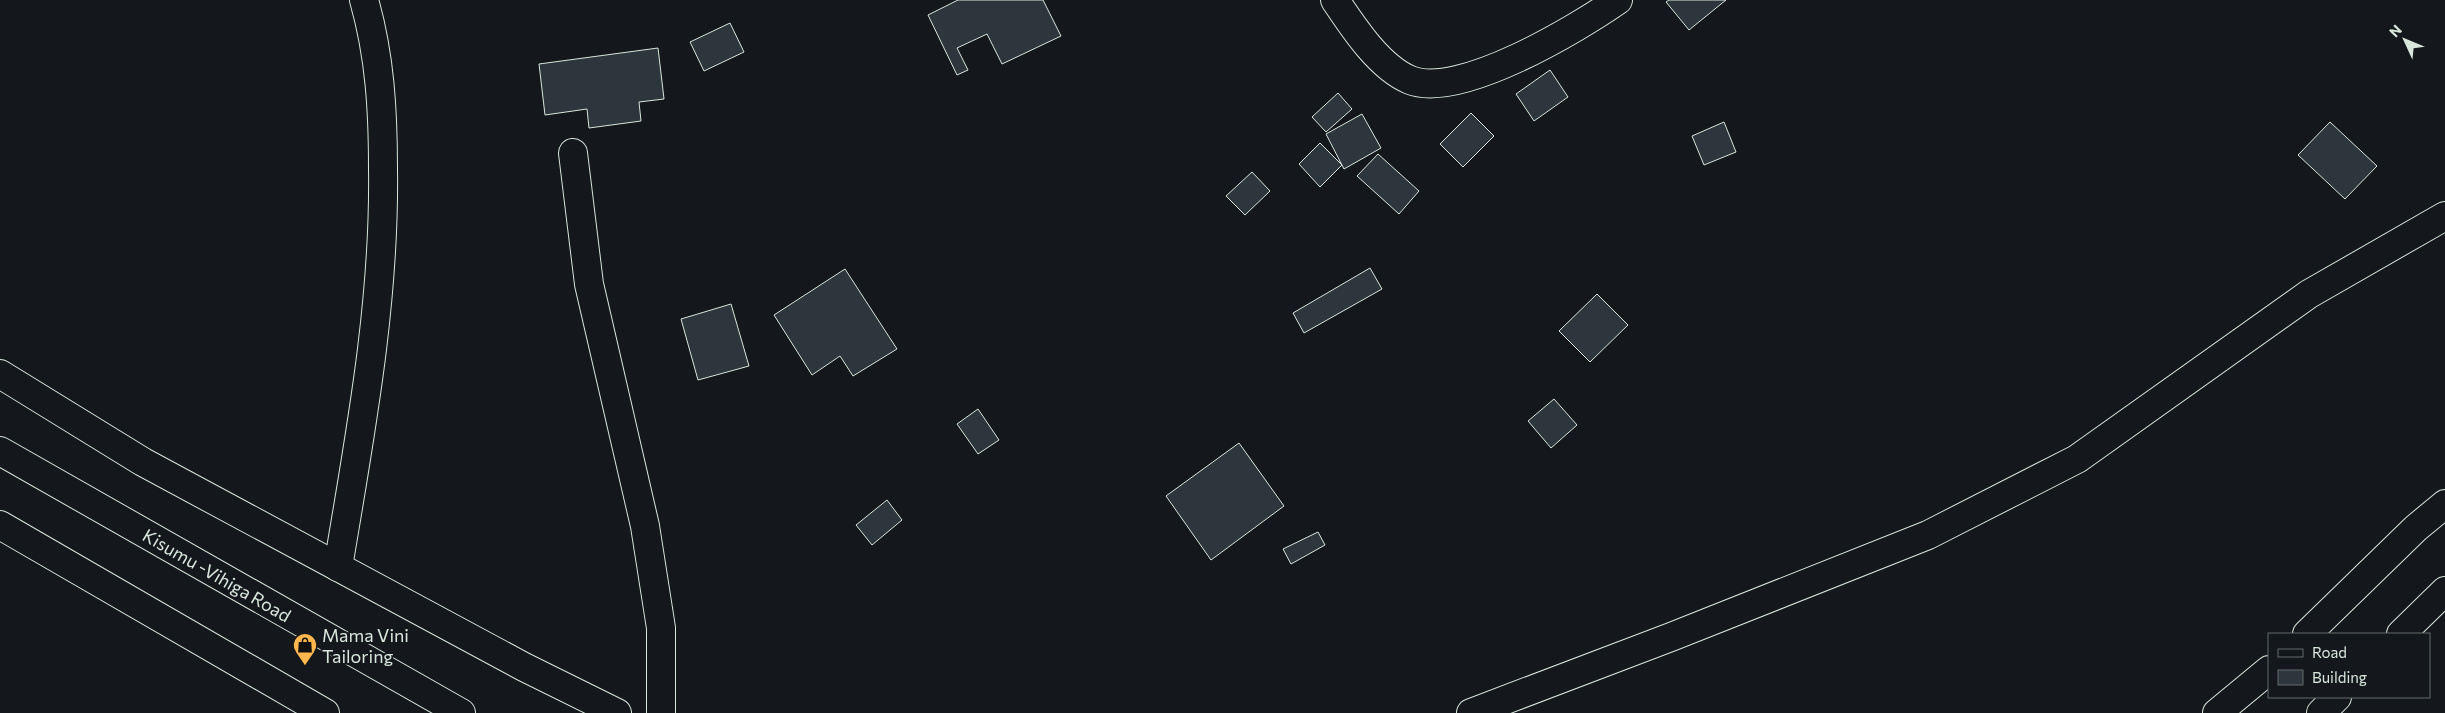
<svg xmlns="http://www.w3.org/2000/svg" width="2445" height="713" viewBox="0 0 2445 713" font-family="Commissioner,sans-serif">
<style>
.building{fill:#2c363c;stroke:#d8e6dc}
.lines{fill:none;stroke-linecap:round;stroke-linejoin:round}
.street-casing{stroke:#d8e6dc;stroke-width:30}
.secondary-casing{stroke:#d8e6dc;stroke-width:30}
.highway-casing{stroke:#d8e6dc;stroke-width:30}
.street{stroke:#14181c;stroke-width:28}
.secondary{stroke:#14181c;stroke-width:28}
.highway{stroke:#14181c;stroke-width:28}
.labels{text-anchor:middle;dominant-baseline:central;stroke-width:4;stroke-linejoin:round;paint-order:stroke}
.street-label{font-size:18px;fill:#d8e6dc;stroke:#14181c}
.poi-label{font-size:18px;fill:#d8e6dc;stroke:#14181c;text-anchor:start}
</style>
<rect width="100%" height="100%" fill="#14181c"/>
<g class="building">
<polygon points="958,0 1043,0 1061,36 1002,64 987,34 957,48 968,70 957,75 928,15"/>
<polygon points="1669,0 1726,0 1689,30 1666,2"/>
<polygon points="730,23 744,52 704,71 690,42"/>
<polygon points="658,48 664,99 639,102 641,121 589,128 587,109 545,115 539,64"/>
<polygon points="1550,70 1568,97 1534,121 1516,94"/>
<polygon points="1338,93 1352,109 1326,132 1312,117"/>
<polygon points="1471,113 1494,136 1463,167 1440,144"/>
<polygon points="1362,114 1381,148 1344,169 1326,134"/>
<polygon points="1724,122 1736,152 1704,165 1692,136"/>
<polygon points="2330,122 2377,166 2345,199 2298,155"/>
<polygon points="1320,143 1342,165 1320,187 1299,164"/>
<polygon points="1378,154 1419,191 1399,214 1357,176"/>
<polygon points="1252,172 1270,191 1245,215 1226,196"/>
<polygon points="1370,268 1382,289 1304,333 1293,313"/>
<polygon points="845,269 897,349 853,376 840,356 812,375 774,315"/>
<polygon points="1597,294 1628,325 1590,362 1559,331"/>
<polygon points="731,304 749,366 698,380 681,319"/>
<polygon points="1554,399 1577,425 1551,448 1528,421"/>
<polygon points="978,409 999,440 978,454 957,424"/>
<polygon points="1239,443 1284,506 1211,560 1166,496"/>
<polygon points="887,500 902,520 872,545 856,525"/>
<polygon points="1318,532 1325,545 1291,564 1283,549"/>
</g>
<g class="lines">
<g class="street-casing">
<g id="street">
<path d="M1335 0C1353 27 1379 67 1410 80 1459 100 1578 28 1618 0"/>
<polyline points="573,153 589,284 645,526 661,628 661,713"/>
<polyline points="0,374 143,462 524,667 617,713"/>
<path d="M338 567C360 435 385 303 383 169 383 111 380 56 364 0"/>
</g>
</g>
<g class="secondary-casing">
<polyline id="secondary" points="1471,713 1671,637 1928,535 2077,459 2309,294 2445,216"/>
</g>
<g class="highway-casing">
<g id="highway">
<polyline points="0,451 461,713"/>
<polyline points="0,525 325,713"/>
<polyline points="2307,634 2416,528 2445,504"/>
<polyline points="2401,634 2445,591"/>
<polyline points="2217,713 2269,670"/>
<polyline points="2321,713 2337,697"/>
</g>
</g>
<use href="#street" class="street"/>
<use href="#secondary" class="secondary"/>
<use href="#highway" class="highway"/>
</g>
<defs>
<g id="shop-pin" transform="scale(1.25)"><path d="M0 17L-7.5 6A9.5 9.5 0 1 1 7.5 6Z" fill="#ffb74d" stroke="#14181c"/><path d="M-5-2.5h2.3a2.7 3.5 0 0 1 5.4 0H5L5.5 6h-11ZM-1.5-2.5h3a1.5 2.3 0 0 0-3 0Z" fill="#111"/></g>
</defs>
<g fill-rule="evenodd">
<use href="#shop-pin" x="305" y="645"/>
</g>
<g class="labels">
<g class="street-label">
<text transform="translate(217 575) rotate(30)">Kisumu -Vihiga Road</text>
</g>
<g class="poi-label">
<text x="322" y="635">Mama Vini<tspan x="322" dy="21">Tailoring</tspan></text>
</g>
</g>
<rect x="2268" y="633" width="162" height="65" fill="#14181c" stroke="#626a69"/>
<rect x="2278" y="649" width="25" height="8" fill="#14181c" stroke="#626a69"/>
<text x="2312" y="658" font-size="15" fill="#d8e6dc">Road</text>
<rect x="2278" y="670" width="25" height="15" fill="#2c363c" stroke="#626a69"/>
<text x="2312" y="683" font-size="15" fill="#d8e6dc">Building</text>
<g transform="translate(2405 40) rotate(314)" stroke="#14181c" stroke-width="4" paint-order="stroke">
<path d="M0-4L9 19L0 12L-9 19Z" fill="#d8e6dc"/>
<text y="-8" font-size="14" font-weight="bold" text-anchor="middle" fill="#d8e6dc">N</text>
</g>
</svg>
